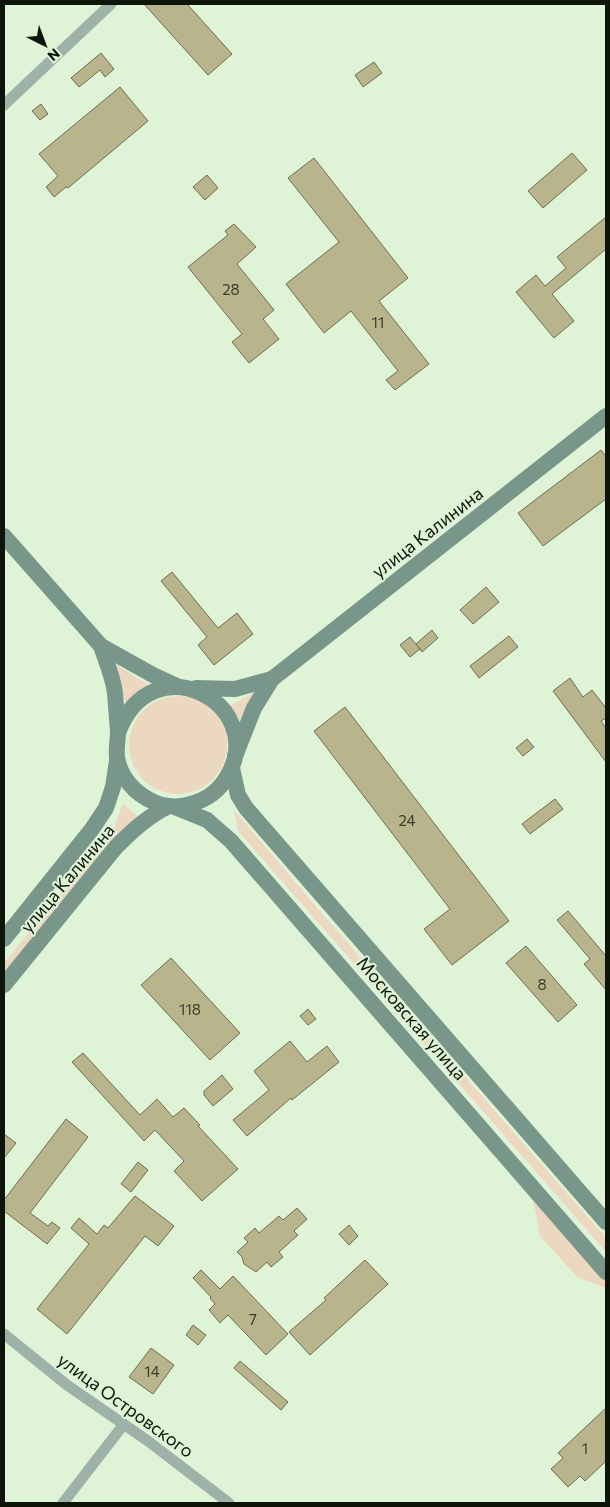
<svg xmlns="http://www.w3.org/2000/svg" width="610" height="1507" viewBox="0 0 610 1507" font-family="Commissioner,sans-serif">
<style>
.green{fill:#ecd8c1}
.building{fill:#b8b58d;stroke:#6f6c4e}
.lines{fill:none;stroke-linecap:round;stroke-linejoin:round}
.minor{stroke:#9fb2aa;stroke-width:11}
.secondary{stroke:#79968a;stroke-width:16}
.labels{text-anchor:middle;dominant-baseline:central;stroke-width:4;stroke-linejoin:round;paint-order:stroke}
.number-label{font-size:15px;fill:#383c2b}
.street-label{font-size:18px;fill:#0d140a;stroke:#dff4d7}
</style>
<rect width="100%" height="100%" fill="#dff4d7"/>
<g class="green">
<polygon points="112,662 150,686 126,703"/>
<polygon points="260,689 240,720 228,707"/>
<circle cx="178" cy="745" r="49"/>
<polygon points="123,803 141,820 4,976 4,963 114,828"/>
<polygon points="234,810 325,917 606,1238 606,1252 238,831"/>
<polygon points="533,1199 606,1282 606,1288 577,1277 540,1236"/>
</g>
<g class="building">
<polygon points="144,4 187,4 232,54 208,75"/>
<polygon points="101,53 114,69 105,77 100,70 79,87 71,78"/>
<polygon points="374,62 382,73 363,87 355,75"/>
<polygon points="120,87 148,121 68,188 66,187 54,197 46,187 58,176 39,154"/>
<polygon points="41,104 48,114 40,120 32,111"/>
<polygon points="572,153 587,170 543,208 528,191"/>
<polygon points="314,158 408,278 379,301 429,364 395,390 386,380 398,371 351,311 324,333 286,284 339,242 288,178"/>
<polygon points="207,175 218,188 205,200 193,187"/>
<polygon points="606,217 606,249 552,294 574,321 554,338 516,292 536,275 545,286 566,268 557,257"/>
<polygon points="234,224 256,247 237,264 274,310 263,319 279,339 249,363 232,342 242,334 188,267 228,235 225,231"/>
<polygon points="601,450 606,456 606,499 543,546 518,513"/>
<polygon points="172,572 218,628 237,613 253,634 214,665 198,645 207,637 161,581"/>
<polygon points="486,587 499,602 473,624 460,610"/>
<polygon points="432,630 438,638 422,652 416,644"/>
<polygon points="509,636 518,647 479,678 470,666"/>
<polygon points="410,637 420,649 410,657 400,645"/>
<polygon points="570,678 583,697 592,690 606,708 606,718 601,721 606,728 606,762 553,691"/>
<polygon points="345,707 509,921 452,965 424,929 450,909 314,731"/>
<polygon points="527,739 534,747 523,756 516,748"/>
<polygon points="555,799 563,809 530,834 522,824"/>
<polygon points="568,911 606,956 606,990 584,964 590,959 557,920"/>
<polygon points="526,946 577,1005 558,1022 506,963"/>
<polygon points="171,958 240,1033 210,1060 141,985"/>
<polygon points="308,1009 316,1019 308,1025 300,1016"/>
<polygon points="290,1041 307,1062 327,1046 339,1062 292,1100 291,1098 247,1136 233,1120 269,1090 254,1071"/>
<polygon points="83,1053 140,1115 157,1099 173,1117 184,1108 200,1125 198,1126 238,1169 202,1201 174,1171 184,1161 155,1130 144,1141 72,1062"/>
<polygon points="222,1075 233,1089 213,1106 204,1095 204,1091"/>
<polygon points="66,1119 88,1137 30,1213 48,1226 52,1222 60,1228 47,1244 4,1211 4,1200"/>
<polygon points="4,1134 16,1143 4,1158"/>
<polygon points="138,1162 148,1170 131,1192 121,1184"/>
<polygon points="135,1196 174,1226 158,1246 145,1236 67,1334 37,1309 89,1244 71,1228 79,1218 97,1234 104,1225 108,1228"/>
<polygon points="297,1208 307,1219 294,1231 298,1235 279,1252 283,1257 271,1267 267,1262 256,1272 244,1264 242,1257 237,1252 248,1242 244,1238 255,1228 259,1233 279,1216 283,1220"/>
<polygon points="349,1225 358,1236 349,1245 339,1234"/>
<polygon points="365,1260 388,1284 310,1355 289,1332 326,1300 324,1298"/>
<polygon points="201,1270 220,1289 233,1276 288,1334 266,1355 228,1315 220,1323 209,1310 215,1304 210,1298 211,1297 193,1278"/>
<polygon points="193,1325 206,1335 198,1345 186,1335"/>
<polygon points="151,1348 174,1365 153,1394 129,1377"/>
<polygon points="240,1361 288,1402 281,1410 234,1368"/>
<polygon points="606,1408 606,1461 585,1481 580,1476 568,1487 551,1469 563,1458 558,1453"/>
</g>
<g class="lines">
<g class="minor">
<polyline points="4,105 111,4"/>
<polyline points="4,1334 67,1385 148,1441 229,1503"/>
<polyline points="63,1503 124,1424"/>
</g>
<g class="secondary">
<polyline points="4,536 101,646 153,675 179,687"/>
<path d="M101 646C106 661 113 677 115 693 116 705 117 718 118 731 118 740 116 748 117 757 120 777 135 794 154 802 166 807 178 808 190 804 207 800 220 790 228 775 268 704 152 641 118 733"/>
<polyline points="196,688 235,689 272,679"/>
<polyline points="235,756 254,708 272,679 606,416"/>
<polyline points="232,768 238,795 246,808 606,1222"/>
<polyline points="175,807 207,820 231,841 606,1272"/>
<polyline points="4,939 92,829 106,808 113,787 117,761"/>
<path d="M4 985 116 847C132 831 148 816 169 806"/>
</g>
</g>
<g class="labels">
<g class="number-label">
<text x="231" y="289">28</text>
<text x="378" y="322">11</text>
<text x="407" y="820">24</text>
<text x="542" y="984">8</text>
<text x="190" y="1009">118</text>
<text x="253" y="1319">7</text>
<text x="152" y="1371">14</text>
<text x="585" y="1448">1</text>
</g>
<g class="street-label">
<text transform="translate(427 532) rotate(-38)">улица Калинина</text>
<text transform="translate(67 878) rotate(-50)">улица Калинина</text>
<text transform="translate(412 1018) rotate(49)">Московская улица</text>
<text transform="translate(126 1405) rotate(36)">улица Островского</text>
</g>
</g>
<rect width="610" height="1507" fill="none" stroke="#0d140a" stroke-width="10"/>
<g transform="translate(45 45) rotate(138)" stroke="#dff4d7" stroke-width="4" paint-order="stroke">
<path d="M0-4L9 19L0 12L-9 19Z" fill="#0d140a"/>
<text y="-8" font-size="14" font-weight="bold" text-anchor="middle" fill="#0d140a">N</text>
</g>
</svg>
